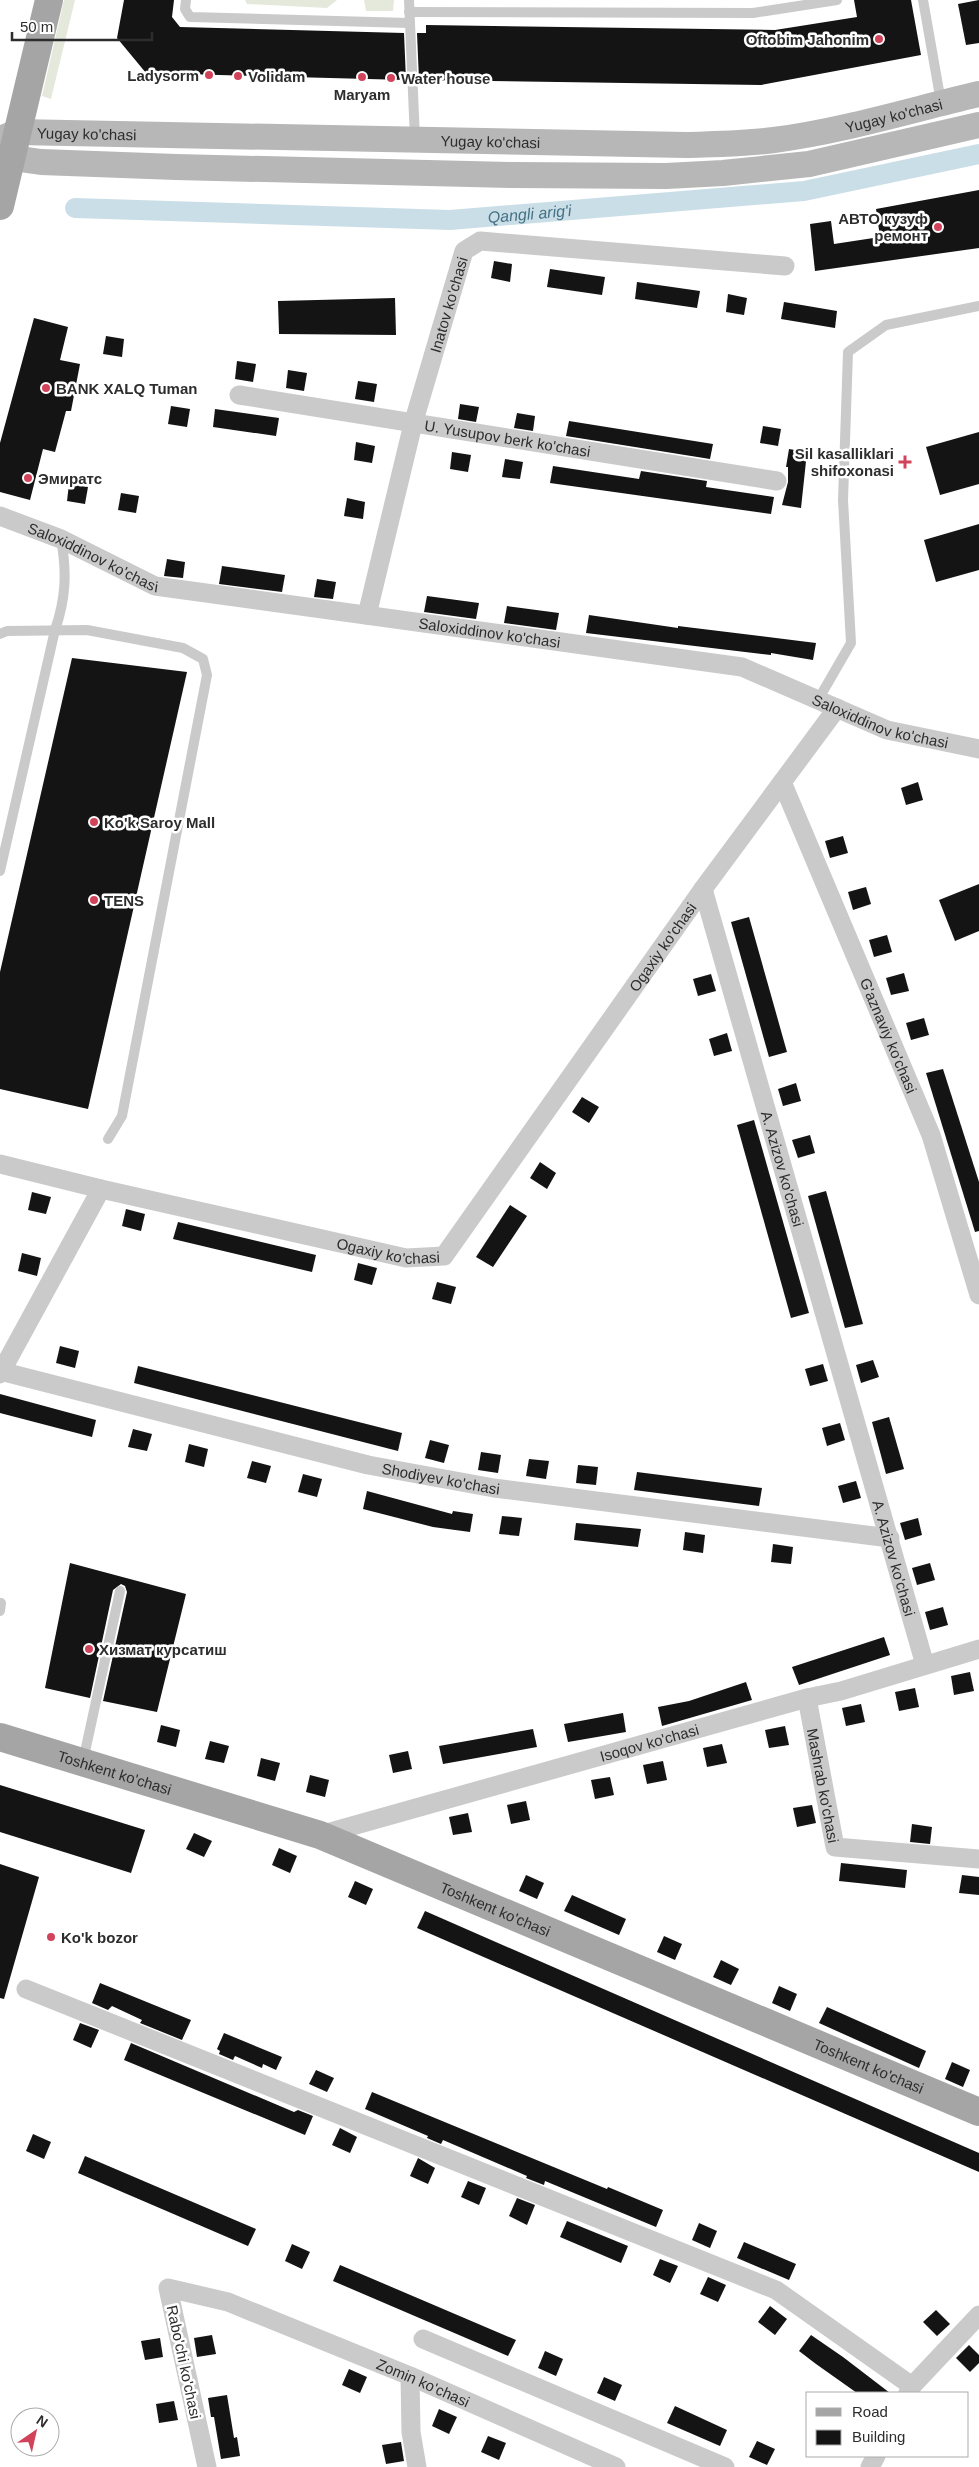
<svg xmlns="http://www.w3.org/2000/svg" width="979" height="2467" viewBox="0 0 979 2467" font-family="Helvetica,sans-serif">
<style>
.green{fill:#e4e9dc}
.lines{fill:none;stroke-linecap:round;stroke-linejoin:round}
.canal{stroke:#cadee7;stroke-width:20}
.building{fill:#141414}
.lane{stroke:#cacaca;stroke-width:10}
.street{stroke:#cacaca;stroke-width:19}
.secondary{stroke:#b7b7b7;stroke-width:26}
.primary{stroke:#a5a5a5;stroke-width:28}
.poi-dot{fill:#d0435a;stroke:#fff;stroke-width:2}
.labels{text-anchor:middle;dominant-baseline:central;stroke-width:5;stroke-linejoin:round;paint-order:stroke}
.poi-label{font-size:15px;font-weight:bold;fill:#2d2d2d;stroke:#fff;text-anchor:start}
.street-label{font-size:15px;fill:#2d2d2d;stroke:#fff}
.water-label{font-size:16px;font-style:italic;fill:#457285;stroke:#fff}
</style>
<rect width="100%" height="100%" fill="#fff"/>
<g class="green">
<polygon points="64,0 75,0 51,99 42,96"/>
<polygon points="245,0 337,0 327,8 247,4"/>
<polygon points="364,0 394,0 393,11 366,11"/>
</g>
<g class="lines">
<path class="canal" id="s1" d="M75 208 450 220 804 191 979 154"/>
</g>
<g class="building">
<polygon points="124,0 174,0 172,17 180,27 404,33 406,80 146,73 117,38"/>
<polygon points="854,0 911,0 921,55 761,85 419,80 417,33 426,33 426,25 775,30 857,17"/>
<polygon points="979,0 979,43 966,45 958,4"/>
<polygon points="979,190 979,248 815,271 810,224 831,221 834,244 880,237 876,209"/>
<polygon points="494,261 512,264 510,282 491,278"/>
<polygon points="550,269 605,277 602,295 547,287"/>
<polygon points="637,282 700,291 697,308 635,299"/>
<polygon points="728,294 747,298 744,315 726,312"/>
<polygon points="395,298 396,335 279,334 278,301"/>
<polygon points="784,302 837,311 835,328 781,319"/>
<polygon points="34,318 68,327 60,360 80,364 71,411 66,411 55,452 43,449 30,500 0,492 0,443"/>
<polygon points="106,336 124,339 122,357 103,354"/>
<polygon points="237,361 256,364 253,382 235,379"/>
<polygon points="288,370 307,373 304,391 286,388"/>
<polygon points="358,381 377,384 374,402 355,399"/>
<polygon points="460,404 479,407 476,422 458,419"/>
<polygon points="171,406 190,409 187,427 168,424"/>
<polygon points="215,409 279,418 276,436 213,427"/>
<polygon points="517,413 535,416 533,431 514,428"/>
<polygon points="569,421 713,444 710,459 566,436"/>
<polygon points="763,426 781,429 778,446 760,443"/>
<polygon points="979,432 979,484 940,495 926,447"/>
<polygon points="356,442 375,446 372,463 354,460"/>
<polygon points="789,449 807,452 801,508 782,505 788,482 788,467 786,467"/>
<polygon points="452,452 471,455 468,472 450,469"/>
<polygon points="505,459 523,462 520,479 502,477"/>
<polygon points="553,466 639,479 641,471 707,481 706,487 774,497 771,514 550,483"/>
<polygon points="69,484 88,487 85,504 67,501"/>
<polygon points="121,493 139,496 136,513 118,510"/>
<polygon points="347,498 365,502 363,519 344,516"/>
<polygon points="979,524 979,570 936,582 924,540"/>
<polygon points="167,559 185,562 183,578 164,576"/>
<polygon points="222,566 285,575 282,592 219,584"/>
<polygon points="317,579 336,582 333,599 314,597"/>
<polygon points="427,596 479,603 476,619 424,612"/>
<polygon points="507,606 559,613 556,630 504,623"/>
<polygon points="589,615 678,628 678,626 816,643 813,660 771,653 771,655 586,633"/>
<polygon points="72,658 187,672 88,1109 0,1089 0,972"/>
<polygon points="918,782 923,800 906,805 901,788"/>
<polygon points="843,836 848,853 830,858 825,841"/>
<polygon points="979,884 979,931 955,941 939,900"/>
<polygon points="866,887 871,904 853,910 848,892"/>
<polygon points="749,917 787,1052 769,1057 731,922"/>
<polygon points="887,935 892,952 874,957 869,940"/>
<polygon points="904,973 909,991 891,995 886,978"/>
<polygon points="711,974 716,991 698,996 693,979"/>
<polygon points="924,1018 929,1035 911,1040 906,1023"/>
<polygon points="727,1033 732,1051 714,1056 709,1039"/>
<polygon points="943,1069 979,1182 979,1231 975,1232 926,1073"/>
<polygon points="796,1083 801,1101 783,1106 778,1089"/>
<polygon points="582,1097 599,1107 589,1123 572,1112"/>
<polygon points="754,1120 809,1313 791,1318 737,1125"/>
<polygon points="810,1135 815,1153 798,1158 792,1140"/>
<polygon points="540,1162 556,1173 547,1189 530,1178"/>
<polygon points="826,1191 863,1324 845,1328 808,1196"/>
<polygon points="32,1192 51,1197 46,1214 28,1210"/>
<polygon points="510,1205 527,1216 493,1267 476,1257"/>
<polygon points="126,1209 145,1214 141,1231 122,1226"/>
<polygon points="178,1222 316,1255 312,1272 173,1239"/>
<polygon points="22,1253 41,1258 37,1276 18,1271"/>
<polygon points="358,1263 377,1268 372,1285 354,1280"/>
<polygon points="437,1282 456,1287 451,1304 432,1299"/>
<polygon points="60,1346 79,1351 75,1368 56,1363"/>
<polygon points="873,1360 879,1377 861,1383 856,1365"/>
<polygon points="823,1364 828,1381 810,1386 805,1369"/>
<polygon points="138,1366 402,1433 398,1451 134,1383"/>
<polygon points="0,1394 96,1420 92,1437 0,1413"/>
<polygon points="889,1417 904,1469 886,1474 872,1422"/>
<polygon points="840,1423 845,1440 827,1446 822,1428"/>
<polygon points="133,1429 152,1434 147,1451 128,1447"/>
<polygon points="430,1440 449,1445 444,1463 425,1458"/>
<polygon points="189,1444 208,1449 204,1467 185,1462"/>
<polygon points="481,1452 501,1455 498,1473 478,1470"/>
<polygon points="529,1459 549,1461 546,1479 526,1476"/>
<polygon points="252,1461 271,1466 266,1483 247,1478"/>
<polygon points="578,1465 598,1467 596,1485 576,1483"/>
<polygon points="637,1472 762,1488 759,1506 634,1490"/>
<polygon points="303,1474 322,1479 317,1497 298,1492"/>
<polygon points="856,1481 861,1498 843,1503 838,1486"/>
<polygon points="367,1491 452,1514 453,1511 473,1514 470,1532 433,1527 363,1509"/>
<polygon points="502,1516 522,1518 519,1536 499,1534"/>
<polygon points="918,1518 922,1535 905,1540 900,1523"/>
<polygon points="576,1523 641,1529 638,1547 574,1540"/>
<polygon points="685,1532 705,1535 703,1553 683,1550"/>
<polygon points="773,1544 793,1547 791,1564 771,1562"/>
<polygon points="70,1563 186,1594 157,1712 103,1701 127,1592 125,1586 121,1584 113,1590 90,1698 45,1688"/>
<polygon points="930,1563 935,1580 917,1585 912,1568"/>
<polygon points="943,1607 948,1625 930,1630 925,1612"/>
<polygon points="884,1637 890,1655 799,1685 792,1667"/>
<polygon points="970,1672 974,1691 954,1695 951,1676"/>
<polygon points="746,1682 752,1700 662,1726 658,1707 689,1701"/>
<polygon points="915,1688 919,1707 899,1711 895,1692"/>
<polygon points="861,1704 865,1722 846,1726 842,1708"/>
<polygon points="623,1713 626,1732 568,1742 564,1724"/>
<polygon points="161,1725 180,1730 176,1747 157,1742"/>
<polygon points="785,1726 789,1745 769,1748 765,1730"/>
<polygon points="533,1729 537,1747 443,1764 439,1746"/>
<polygon points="210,1741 229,1746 224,1763 205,1759"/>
<polygon points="722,1744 727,1763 707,1767 703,1748"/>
<polygon points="408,1751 412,1769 393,1773 389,1755"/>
<polygon points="261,1758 280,1763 275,1781 257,1776"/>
<polygon points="663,1761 667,1780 647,1784 643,1765"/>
<polygon points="310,1775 329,1780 325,1797 306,1792"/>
<polygon points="610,1777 614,1795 595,1799 591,1780"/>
<polygon points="0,1785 145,1830 131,1873 0,1832"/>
<polygon points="526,1801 530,1820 511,1824 507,1805"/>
<polygon points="812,1805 816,1823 797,1827 793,1808"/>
<polygon points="468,1813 472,1832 453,1835 449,1817"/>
<polygon points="912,1824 932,1827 930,1844 910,1842"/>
<polygon points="194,1833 212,1841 204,1857 186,1849"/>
<polygon points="279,1848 297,1856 290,1873 272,1865"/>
<polygon points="841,1863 907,1870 905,1888 839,1881"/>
<polygon points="0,1864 39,1877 4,1999 0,1998"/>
<polygon points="526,1875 544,1883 537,1899 519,1891"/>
<polygon points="962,1875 979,1877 979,1895 959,1893"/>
<polygon points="355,1881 373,1889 366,1905 348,1897"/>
<polygon points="572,1895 626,1919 619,1935 564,1911"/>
<polygon points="425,1911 979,2153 979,2172 417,1928"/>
<polygon points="664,1936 682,1944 675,1960 657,1952"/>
<polygon points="721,1960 739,1969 731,1985 713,1977"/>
<polygon points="100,1983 191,2020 182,2040 140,2023 142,2020 112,2006 108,2010 92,2003"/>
<polygon points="779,1986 797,1994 790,2011 772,2003"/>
<polygon points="827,2007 926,2051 919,2068 819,2023"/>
<polygon points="80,2023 99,2030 91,2048 73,2040"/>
<polygon points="224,2033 282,2057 276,2070 263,2064 262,2068 235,2056 233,2060 219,2054 220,2051 217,2049"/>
<polygon points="131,2043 294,2112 298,2110 313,2116 305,2135 124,2060"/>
<polygon points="952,2062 970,2070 963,2087 945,2079"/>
<polygon points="316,2070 334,2078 327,2092 309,2084"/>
<polygon points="372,2092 607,2189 608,2187 663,2210 656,2227 545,2181 544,2185 526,2178 527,2176 443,2140 441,2144 427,2138 428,2136 365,2109"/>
<polygon points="340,2128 357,2137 350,2153 332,2145"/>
<polygon points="33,2134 51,2142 44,2159 26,2151"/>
<polygon points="85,2156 256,2229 248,2246 78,2173"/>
<polygon points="418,2158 435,2168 428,2184 410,2176"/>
<polygon points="468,2181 486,2188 479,2205 461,2197"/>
<polygon points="517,2198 535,2205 527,2225 509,2216"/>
<polygon points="567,2221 628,2246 621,2263 560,2237"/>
<polygon points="699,2223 717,2231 710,2248 692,2240"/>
<polygon points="744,2242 796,2264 789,2280 737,2258"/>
<polygon points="292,2244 310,2252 302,2269 285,2261"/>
<polygon points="660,2259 678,2266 670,2283 653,2275"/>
<polygon points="340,2265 516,2340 508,2356 333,2281"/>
<polygon points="708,2277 726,2285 718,2302 700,2294"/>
<polygon points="770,2306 787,2319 775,2335 758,2322"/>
<polygon points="936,2310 950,2324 937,2336 923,2322"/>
<polygon points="212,2335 216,2354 197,2357 194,2338"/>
<polygon points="811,2335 843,2357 890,2393 857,2393 816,2364 799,2351"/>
<polygon points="160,2338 163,2357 145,2360 141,2341"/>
<polygon points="969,2345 979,2355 979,2363 970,2372 956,2358"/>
<polygon points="545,2351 563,2359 556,2376 538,2368"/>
<polygon points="349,2369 367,2377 360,2393 342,2385"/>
<polygon points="604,2377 622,2385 615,2401 597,2393"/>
<polygon points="227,2395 234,2438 237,2437 240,2456 221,2459 214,2417 211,2417 208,2398"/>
<polygon points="174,2401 178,2420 159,2423 156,2404"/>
<polygon points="675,2406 727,2430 720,2446 667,2423"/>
<polygon points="439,2409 457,2417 449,2434 432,2426"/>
<polygon points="488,2436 506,2443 499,2460 481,2452"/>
<polygon points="757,2441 775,2449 767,2465 749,2457"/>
<polygon points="401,2442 404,2461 386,2464 382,2445"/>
</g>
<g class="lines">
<g class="lane">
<polyline points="186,0 185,9 190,17 410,23"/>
<polyline points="409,0 415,139"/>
<polyline points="923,0 941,102"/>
<polyline points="409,12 753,13 837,0"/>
<polyline points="0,634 7,631 87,630 183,648 203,659 207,675 122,1116 108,1139"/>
<polyline points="818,700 851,643 843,500 848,352 886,325 979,306"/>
<path d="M0 871 55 630C66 598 67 572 61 539"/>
<polyline points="0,1611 1,1603"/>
<polyline points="83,1761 120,1591"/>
</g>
<g class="street">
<path id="s2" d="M239 395 777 481"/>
<path id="s3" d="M0 516 61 539 155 586 742 667 887 730 979 749"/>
<path id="s4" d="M367 615 413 424 464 251 480 241 785 266"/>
<path id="s5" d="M837 708 703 889 925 1665"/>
<path id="s6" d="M782 782 931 1135 979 1295"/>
<polyline points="0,1164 101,1189"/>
<path id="s7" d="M0 1371 368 1465 494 1488 890 1538"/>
<path id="s8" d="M0 1374 101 1189 406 1258 444 1256 703 889"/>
<path id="s9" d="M807 1698 835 1847 979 1859"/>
<path id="s10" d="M320 1835 807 1698 841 1691 979 1649"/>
<polyline points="26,1989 776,2290 912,2386"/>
<polyline points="423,2339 725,2467"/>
<polyline points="410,2376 411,2432 417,2467"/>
<polyline points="908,2393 912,2386 979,2315"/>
<path id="s11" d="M207 2467 168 2288 228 2302 410 2376 616 2467"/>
<polyline points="870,2467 876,2456"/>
</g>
<g class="secondary">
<path id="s12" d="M0 139 17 132 686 145C715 144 745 144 774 140 843 131 911 110 979 94"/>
<polyline points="0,156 41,162 176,167 513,175 666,176 723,173 809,164 979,125"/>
</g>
<g class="primary">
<polyline points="0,206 49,0"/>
<path id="s13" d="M0 1737 320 1835 979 2112"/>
</g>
</g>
<g class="poi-dot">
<circle cx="879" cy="39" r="5"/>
<circle cx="209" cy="75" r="5"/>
<circle cx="238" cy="76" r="5"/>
<circle cx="362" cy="77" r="5"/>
<circle cx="391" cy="78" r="5"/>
<circle cx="938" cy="227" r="5"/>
<circle cx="46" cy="388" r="5"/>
<path d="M902.5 454.5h5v5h5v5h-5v5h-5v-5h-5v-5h5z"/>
<circle cx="28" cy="478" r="5"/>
<circle cx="94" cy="822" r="5"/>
<circle cx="94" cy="900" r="5"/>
<circle cx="89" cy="1649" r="5"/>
<circle cx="51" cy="1937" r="5"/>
</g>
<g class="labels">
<g class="poi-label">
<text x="869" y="39" text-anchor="end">Oftobim Jahonim</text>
<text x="199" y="75" text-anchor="end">Ladysorm</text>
<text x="248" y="76">Volidam</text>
<text x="401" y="78">Water house</text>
<text x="362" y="94" text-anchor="middle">Maryam</text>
<text x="928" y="218" text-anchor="end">АВТО кузуф<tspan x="928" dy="17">ремонт</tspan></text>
<text x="56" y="388">BANK XALQ Tuman</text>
<text x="894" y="453" text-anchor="end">Sil kasalliklari<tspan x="894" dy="17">shifoxonasi</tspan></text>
<text x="38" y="478">Эмиратс</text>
<text x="104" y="822">Ko'k Saroy Mall</text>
<text x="104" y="900">TENS</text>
<text x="99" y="1649">Хизмат курсатиш</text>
<text x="61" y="1937">Ko'k bozor</text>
</g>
<g class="street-label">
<text stroke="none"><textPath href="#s12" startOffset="898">Yugay ko'chasi</textPath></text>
<text stroke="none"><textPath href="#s12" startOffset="88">Yugay ko'chasi</textPath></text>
<text stroke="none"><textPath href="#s12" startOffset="492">Yugay ko'chasi</textPath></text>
<text stroke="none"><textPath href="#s4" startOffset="321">Inatov ko'chasi</textPath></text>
<text stroke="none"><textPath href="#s2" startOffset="272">U. Yusupov berk ko'chasi</textPath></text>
<text stroke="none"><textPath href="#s3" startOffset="102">Saloxiddinov ko'chasi</textPath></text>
<text stroke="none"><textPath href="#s3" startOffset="508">Saloxiddinov ko'chasi</textPath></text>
<text stroke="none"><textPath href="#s3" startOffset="912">Saloxiddinov ko'chasi</textPath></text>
<text stroke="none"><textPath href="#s8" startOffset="940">Ogaxiy ko'chasi</textPath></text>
<text stroke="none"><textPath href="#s6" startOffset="275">G'aznaviy ko'chasi</textPath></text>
<text stroke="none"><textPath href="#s5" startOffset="516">A. Azizov ko'chasi</textPath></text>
<text stroke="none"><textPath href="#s8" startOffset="505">Ogaxiy ko'chasi</textPath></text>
<text stroke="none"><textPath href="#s7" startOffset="454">Shodiyev ko'chasi</textPath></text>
<text stroke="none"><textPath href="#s5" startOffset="921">A. Azizov ko'chasi</textPath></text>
<text stroke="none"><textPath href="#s10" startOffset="342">Isoqov ko'chasi</textPath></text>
<text stroke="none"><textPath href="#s13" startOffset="120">Toshkent ko'chasi</textPath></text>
<text stroke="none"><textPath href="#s9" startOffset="89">Mashrab ko'chasi</textPath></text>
<text stroke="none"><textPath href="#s13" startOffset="525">Toshkent ko'chasi</textPath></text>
<text stroke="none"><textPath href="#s13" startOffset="930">Toshkent ko'chasi</textPath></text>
<text transform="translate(184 2362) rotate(78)">Rabo'chi ko'chasi</text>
<text stroke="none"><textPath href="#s11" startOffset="456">Zomin ko'chasi</textPath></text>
</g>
<g class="water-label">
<text stroke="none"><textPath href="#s1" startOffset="455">Qangli arig'i</textPath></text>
</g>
</g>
<rect x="806" y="2392" width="162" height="65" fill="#ffffff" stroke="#ababab"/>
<rect x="816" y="2408" width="25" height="8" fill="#a5a5a5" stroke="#ababab"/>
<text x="852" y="2417" font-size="15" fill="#2d2d2d">Road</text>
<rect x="816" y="2430" width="25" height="15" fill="#141414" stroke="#ababab"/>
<text x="852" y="2442" font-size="15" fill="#2d2d2d">Building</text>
<g transform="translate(35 2432) rotate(34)"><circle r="24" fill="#ffffff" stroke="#ababab"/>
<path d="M0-4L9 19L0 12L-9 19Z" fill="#d0435a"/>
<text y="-8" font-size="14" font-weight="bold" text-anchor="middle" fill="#2d2d2d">N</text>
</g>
<path d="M12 32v8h140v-8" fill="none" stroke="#2d2d2d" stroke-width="2.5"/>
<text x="20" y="32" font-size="15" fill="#2d2d2d" stroke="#ffffff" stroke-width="4" paint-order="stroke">50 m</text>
</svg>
